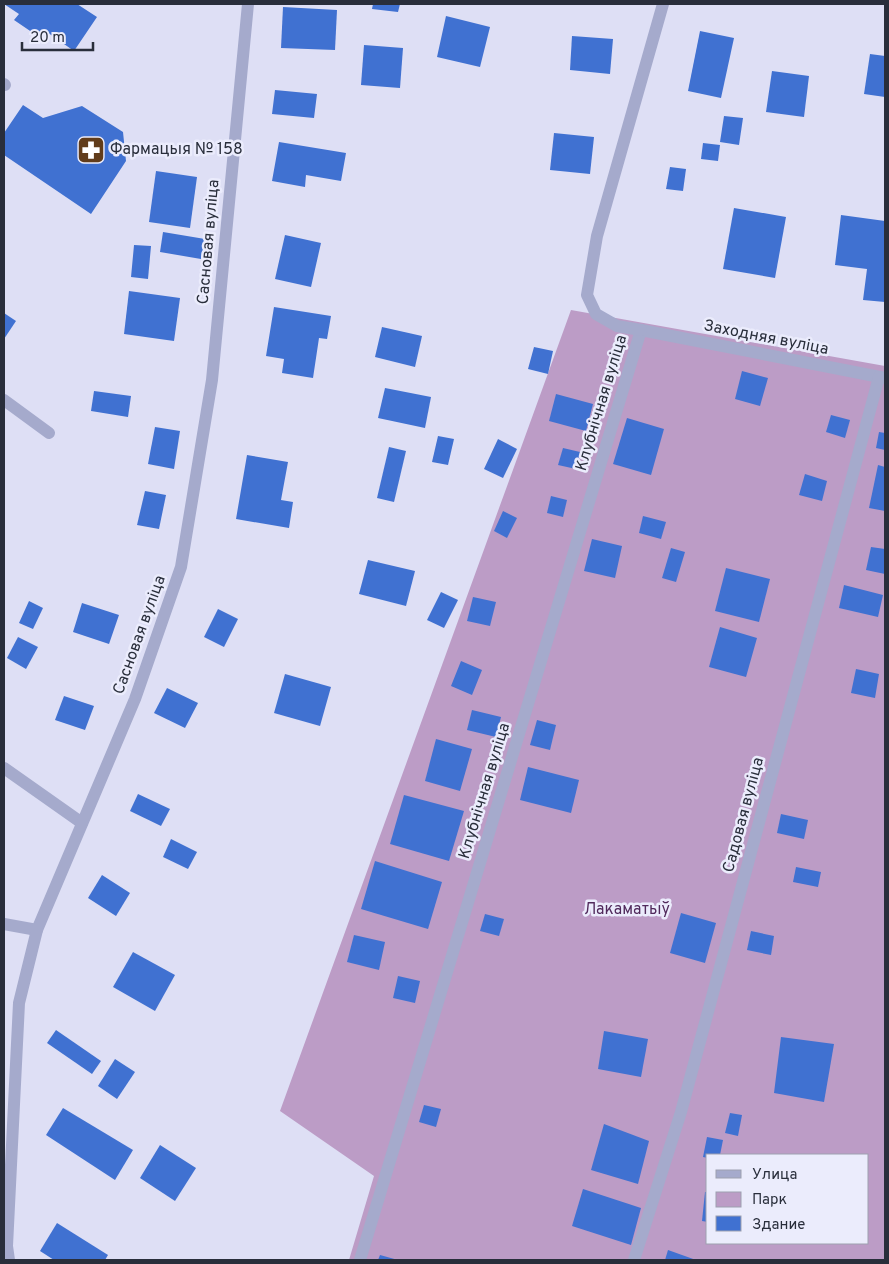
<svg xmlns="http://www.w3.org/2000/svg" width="889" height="1264" viewBox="0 0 889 1264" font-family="Overpass,sans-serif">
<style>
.green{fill:#bc9cc6;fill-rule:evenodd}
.building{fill:#4071d1}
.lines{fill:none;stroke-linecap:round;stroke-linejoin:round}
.lane{stroke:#a5aacc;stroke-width:12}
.street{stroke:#a5aacc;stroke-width:12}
.labels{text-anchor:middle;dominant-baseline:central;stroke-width:5;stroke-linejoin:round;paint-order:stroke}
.poi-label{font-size:16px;fill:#292e3b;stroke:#ebecfc;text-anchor:start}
.street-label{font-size:16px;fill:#292e3b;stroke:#ebecfc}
.park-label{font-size:16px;fill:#512a5c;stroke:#ebecfc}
</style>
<rect width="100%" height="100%" fill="#dedff5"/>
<path class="green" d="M571 310 885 366V1260H349L374 1176 280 1111ZM708 1155H868V1243H708Z"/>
<g class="building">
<polygon points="4,4 77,4 97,17 74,51 44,30 39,37 14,20 19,14"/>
<polygon points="373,4 400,4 398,12 372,9"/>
<polygon points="283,7 337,10 335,50 281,48"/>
<polygon points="446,16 490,27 480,67 437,57"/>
<polygon points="700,31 734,38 721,98 688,91"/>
<polygon points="572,36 613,39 610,74 570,70"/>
<polygon points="364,45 403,48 400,88 361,85"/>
<polygon points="870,54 885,56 885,97 864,94"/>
<polygon points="772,71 809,76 804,117 766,112"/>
<polygon points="275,90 317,94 314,118 272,114"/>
<polygon points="23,105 43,118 82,106 123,132 126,161 91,214 4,155 4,133"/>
<polygon points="724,116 743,118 739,145 720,142"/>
<polygon points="554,133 594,137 590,174 550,170"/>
<polygon points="279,142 346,153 341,181 306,175 305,187 272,181"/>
<polygon points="703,143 720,145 718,161 701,159"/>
<polygon points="670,167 686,169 683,191 666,189"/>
<polygon points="156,171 197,177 190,228 149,222"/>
<polygon points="734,208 786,217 775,278 723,269"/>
<polygon points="841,215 885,221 885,302 863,300 867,269 835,265"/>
<polygon points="163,232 205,239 201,259 160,252"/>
<polygon points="285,235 321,243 311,287 275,279"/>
<polygon points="134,245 151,246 148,279 131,277"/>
<polygon points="129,291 180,298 174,341 124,334"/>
<polygon points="274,307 331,316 327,339 319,338 313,378 282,373 284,359 266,356"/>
<polygon points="4,313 16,321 4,339"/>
<polygon points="382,327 422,336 415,367 375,357"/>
<polygon points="534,347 553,351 548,374 528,369"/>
<polygon points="742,371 768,378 760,406 735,399"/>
<polygon points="385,388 431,397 425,428 378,418"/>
<polygon points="94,391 131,396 128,417 91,411"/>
<polygon points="556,394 593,404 586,431 549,421"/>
<polygon points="831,415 850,420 845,438 826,432"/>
<polygon points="627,418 664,429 651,475 613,464"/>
<polygon points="155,427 180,431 174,469 148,464"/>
<polygon points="879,432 885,433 885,450 876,448"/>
<polygon points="438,436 454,439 448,465 432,462"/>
<polygon points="498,439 517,449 503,478 484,469"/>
<polygon points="389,447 406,451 394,502 377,498"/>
<polygon points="563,448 580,452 576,469 558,465"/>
<polygon points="247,455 288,462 281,500 293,502 289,528 236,519"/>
<polygon points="878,465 885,467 885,511 869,508"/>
<polygon points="805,474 827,481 822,501 799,495"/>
<polygon points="145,491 166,495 159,529 137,525"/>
<polygon points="551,496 567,500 563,517 547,513"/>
<polygon points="503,511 517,518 507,538 494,531"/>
<polygon points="643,516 666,522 661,539 639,533"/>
<polygon points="592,539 622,546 615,578 584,571"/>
<polygon points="871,547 885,549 885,574 866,570"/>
<polygon points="671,548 685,552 676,582 662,578"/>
<polygon points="368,560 415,571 406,606 359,594"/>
<polygon points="726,568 770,579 759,622 715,611"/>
<polygon points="844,585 883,595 878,617 839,608"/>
<polygon points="441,592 458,600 444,628 427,620"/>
<polygon points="473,597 496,602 490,626 467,621"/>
<polygon points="29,601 43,608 33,629 19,623"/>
<polygon points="82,603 119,615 109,644 73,632"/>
<polygon points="218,609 238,619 224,647 204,637"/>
<polygon points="720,627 757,638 746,677 709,667"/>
<polygon points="18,637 38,647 26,669 7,658"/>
<polygon points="461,661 482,670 472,695 451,686"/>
<polygon points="856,669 879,674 875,698 851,693"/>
<polygon points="285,674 331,687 320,726 274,713"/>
<polygon points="167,688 198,703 185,728 154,713"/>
<polygon points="64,696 94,706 85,730 55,720"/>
<polygon points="472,710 501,717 496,737 467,730"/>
<polygon points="537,720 556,725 550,750 530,745"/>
<polygon points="436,739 472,749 460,791 425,781"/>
<polygon points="528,767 579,780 571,813 520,800"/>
<polygon points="138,794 170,809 161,826 130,811"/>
<polygon points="404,795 464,811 449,861 390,844"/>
<polygon points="781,814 808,820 804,839 777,833"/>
<polygon points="171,839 197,852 188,869 163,857"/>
<polygon points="375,861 442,882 428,929 361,909"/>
<polygon points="796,867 821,872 818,887 793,882"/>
<polygon points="102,875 130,893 116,916 88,898"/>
<polygon points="681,913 716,923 705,963 670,953"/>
<polygon points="485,914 504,919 499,936 480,931"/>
<polygon points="751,931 774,936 771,955 747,950"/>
<polygon points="354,935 385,942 379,970 347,962"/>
<polygon points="133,952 175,975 155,1011 113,987"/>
<polygon points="398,976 420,981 415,1003 393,998"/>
<polygon points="56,1030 101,1061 92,1074 47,1043"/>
<polygon points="604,1031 648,1039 641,1077 598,1069"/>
<polygon points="781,1037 834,1044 824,1102 774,1093"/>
<polygon points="115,1059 135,1072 117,1099 98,1086"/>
<polygon points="424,1105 441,1109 436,1127 419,1122"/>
<polygon points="63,1108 133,1150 115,1180 46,1135"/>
<polygon points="730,1113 742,1115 738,1136 725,1133"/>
<polygon points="604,1124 649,1141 638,1184 591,1170"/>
<polygon points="707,1137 723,1140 720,1155 708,1155 708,1158 703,1157"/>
<polygon points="160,1145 196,1168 175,1201 140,1178"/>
<polygon points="583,1189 641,1208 631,1245 572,1226"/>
<polygon points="705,1192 708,1192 708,1222 702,1221"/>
<polygon points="57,1223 108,1255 105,1260 54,1260 40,1251"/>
<polygon points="668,1250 696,1260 665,1260"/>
<polygon points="380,1255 398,1260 378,1260"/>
</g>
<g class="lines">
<g class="lane">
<polyline points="4,84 5,85"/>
<polyline points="4,400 49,433"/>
<polyline points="4,768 82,823"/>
<polyline points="4,924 37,930"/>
<polyline points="360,1260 641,330 885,378"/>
<polyline points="634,1260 681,1112 879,377"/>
</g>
<g class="street">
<polyline points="641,330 617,326 596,314 587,295 597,236 663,4"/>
<polyline points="9,1260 7,1246 19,1003 37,930 135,699 181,567 212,380 248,4"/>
</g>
</g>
<defs>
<g id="pharmacy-square" transform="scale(1.4375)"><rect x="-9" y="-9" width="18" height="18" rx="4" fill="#613c1a" stroke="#ebecfc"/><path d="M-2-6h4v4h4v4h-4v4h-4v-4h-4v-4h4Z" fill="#fff"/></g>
</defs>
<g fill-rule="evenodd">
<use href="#pharmacy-square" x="91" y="150"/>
</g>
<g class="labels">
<g class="poi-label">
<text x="110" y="150">Фармацыя № 158</text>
</g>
<g class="street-label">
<text transform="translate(209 242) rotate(-85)">Сасновая вуліца</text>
<text transform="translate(766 338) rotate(11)">Заходняя вуліца</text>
<text transform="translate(602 403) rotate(-73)">Клубнічная вуліца</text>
<text transform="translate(140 635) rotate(-70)">Сасновая вуліца</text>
<text transform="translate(485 791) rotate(-73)">Клубнічная вуліца</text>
<text transform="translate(744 815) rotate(-75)">Садовая вуліца</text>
</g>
<g class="park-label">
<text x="627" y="910">Лакаматыў</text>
</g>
</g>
<rect width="889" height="1264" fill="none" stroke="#292e3b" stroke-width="10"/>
<rect x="706" y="1154" width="162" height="90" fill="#ebecfc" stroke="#9da0af"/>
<rect x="716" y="1170" width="25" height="8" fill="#a5aacc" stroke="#9da0af"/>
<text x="752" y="1179" font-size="15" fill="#292e3b">Улица</text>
<rect x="716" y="1192" width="25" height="15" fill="#bc9cc6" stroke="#9da0af"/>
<text x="752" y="1204" font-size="15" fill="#292e3b">Парк</text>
<rect x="716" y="1216" width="25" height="15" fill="#4071d1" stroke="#9da0af"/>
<text x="752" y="1229" font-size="15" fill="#292e3b">Здание</text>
<path d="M22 42v8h71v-8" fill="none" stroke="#292e3b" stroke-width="2.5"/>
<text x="30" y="42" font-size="15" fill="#292e3b" stroke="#ebecfc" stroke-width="4" paint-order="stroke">20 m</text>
</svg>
